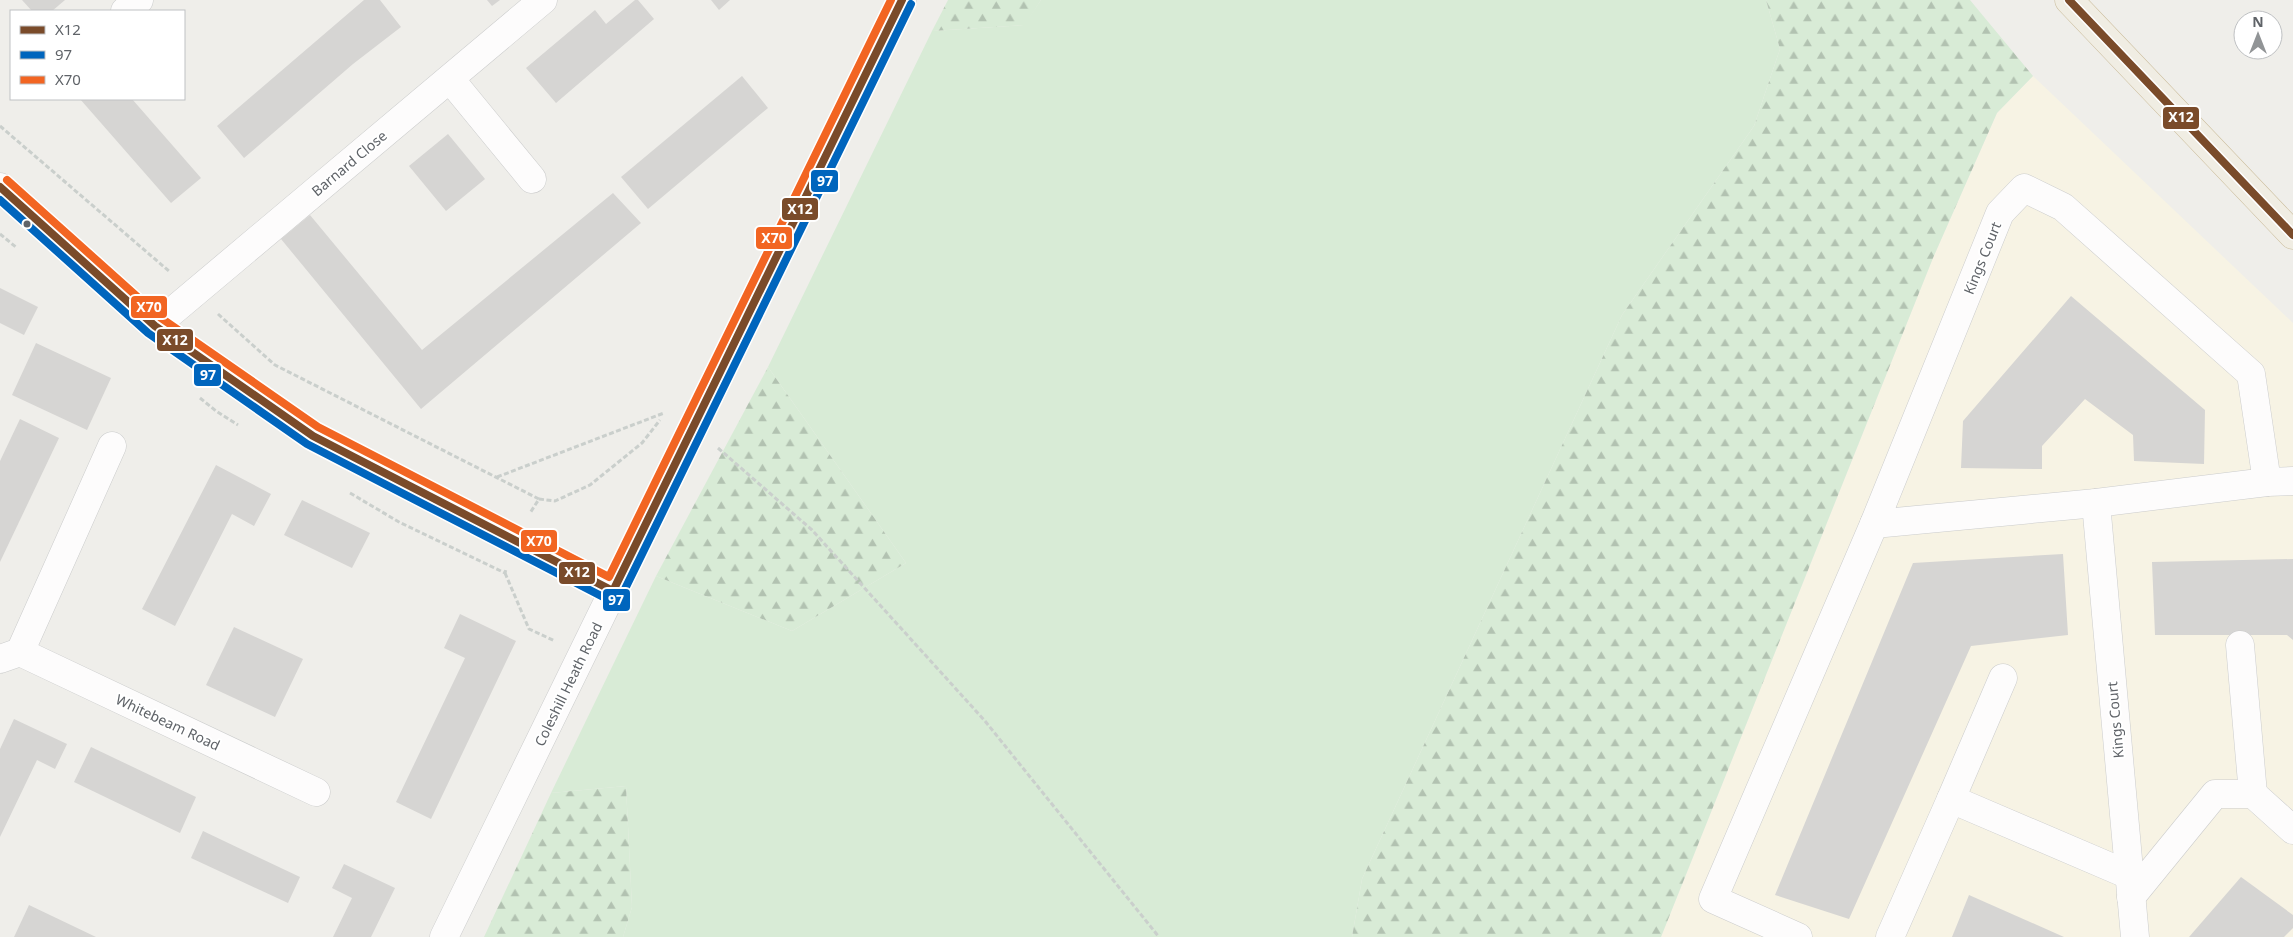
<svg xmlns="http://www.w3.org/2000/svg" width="2293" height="937" viewBox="0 0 2293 937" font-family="'Noto Sans',sans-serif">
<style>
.commercial{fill:#f7f3e4}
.green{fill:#d8ebd6}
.forest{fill:url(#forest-firs)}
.building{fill:#d6d5d3}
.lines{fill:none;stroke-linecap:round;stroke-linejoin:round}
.minor-casing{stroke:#cbcccc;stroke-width:29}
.highway-casing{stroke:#c8b996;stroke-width:29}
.path{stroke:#cacfcc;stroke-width:3;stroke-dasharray:5 2.5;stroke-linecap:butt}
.minor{stroke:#fdfcfc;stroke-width:28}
.highway{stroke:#f0ede3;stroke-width:28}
.bus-1-casing{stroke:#fff;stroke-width:11}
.bus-2-casing{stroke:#fff;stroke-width:11}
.bus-3-casing{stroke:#fff;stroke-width:11}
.bus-1{stroke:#7a4b2a;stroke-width:8}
.bus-2{stroke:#0065bd;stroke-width:8}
.bus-3{stroke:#f26522;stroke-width:8}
.bus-dot{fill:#5f6368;stroke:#fff;stroke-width:2}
.labels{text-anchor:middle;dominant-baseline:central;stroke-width:4;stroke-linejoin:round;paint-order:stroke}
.street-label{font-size:14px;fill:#5f6368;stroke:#fff}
.line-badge{stroke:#fff;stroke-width:2}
.badge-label{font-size:14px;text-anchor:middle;font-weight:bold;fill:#fff}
</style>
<defs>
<pattern id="forest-firs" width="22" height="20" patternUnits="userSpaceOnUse" patternTransform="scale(1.25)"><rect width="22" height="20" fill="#d8ebd6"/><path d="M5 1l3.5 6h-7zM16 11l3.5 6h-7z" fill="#b2c2b1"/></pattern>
</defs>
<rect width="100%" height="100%" fill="#efeeea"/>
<polygon class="commercial" points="2033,76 2293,323 2293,937 1661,937 1933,258 1997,113"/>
<polygon class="green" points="1041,0 1766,0 1780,49 1754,126 1622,315 1362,879 1352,937 623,937 632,907 626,786 551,793 656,576 792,631 906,563 768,367 932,31 1024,25"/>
<g class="forest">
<polygon points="948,0 1041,0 1025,25 932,31"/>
<polygon points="1766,0 1970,0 2033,76 1997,113 1933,258 1661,937 1352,937 1362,879 1622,315 1754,126 1780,49"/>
<polygon points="768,367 906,563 792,631 656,576"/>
<polygon points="626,786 632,907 623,937 484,937 551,793"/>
</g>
<g class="building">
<polygon points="22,0 65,0 52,11 32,11"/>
<polygon points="364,0 380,0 401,27 353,64 244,158 217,126"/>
<polygon points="487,0 500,0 492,6"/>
<polygon points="635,0 638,0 654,19 556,103 526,68 595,10 606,24"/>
<polygon points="711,0 730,0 719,10"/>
<polygon points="742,76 768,108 648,209 621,177"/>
<polygon points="80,99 132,99 201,178 171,203"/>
<polygon points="448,134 485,179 446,211 409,166"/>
<polygon points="613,193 641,223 421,409 281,239 310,215 422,350"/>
<polygon points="0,288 38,307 24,335 0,323"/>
<polygon points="2071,296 2205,410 2204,464 2134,461 2133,435 2085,399 2042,446 2042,469 1961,468 1963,421"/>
<polygon points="36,343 111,378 87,430 12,395"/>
<polygon points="20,419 59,438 0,562 0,461"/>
<polygon points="216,465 271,494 254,526 232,514 175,626 142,609"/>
<polygon points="302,500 370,533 352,568 284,535"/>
<polygon points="2063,554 2068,635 1971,646 1849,919 1775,895 1913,563"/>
<polygon points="2293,559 2293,640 2287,635 2155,635 2152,562"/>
<polygon points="460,614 516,641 431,819 396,802 465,658 444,648"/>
<polygon points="234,627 303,659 275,717 206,685"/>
<polygon points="14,719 67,744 55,769 37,760 0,837 0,749"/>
<polygon points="91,747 196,797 180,833 74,782"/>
<polygon points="203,831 300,877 288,903 191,858"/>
<polygon points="344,864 395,888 371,937 333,937 352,898 332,888"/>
<polygon points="2241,877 2293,915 2293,928 2284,937 2189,937"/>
<polygon points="1969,895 2064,937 1952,937"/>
<polygon points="29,905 96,937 14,937"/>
</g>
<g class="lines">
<g class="minor-casing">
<g id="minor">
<polyline points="125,11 139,0"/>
<polyline points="450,79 532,179"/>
<polyline points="0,187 155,326 313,436 593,579 613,591"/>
<polygon points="2024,188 2063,207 2251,374 2267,482 2096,503 1874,524 2000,213"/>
<polyline points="155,326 543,0"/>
<polyline points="2267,482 2293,481"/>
<polyline points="2096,503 2135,937"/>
<polyline points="2240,645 2253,794"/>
<polyline points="20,652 316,792"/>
<polyline points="0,659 20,652 112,446"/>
<polyline points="1951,799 2003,678"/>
<polyline points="2131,897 2215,794 2253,794 2293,830"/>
<polyline points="444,937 902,0"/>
<polyline points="1798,937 1713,899 1874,524"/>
<polyline points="1890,937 1951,799 2129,875"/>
</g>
</g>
<g class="highway-casing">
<polyline id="highway" points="2069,0 2293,235"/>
</g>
<g class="path">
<polyline points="0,126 170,272"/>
<polyline points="0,234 17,248"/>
<polyline points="218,314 275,365 539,499 530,513"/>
<polyline points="200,398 216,411 238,425"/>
<polyline points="718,448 812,530 985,721 1159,937"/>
<polyline points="497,477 664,413"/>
<polyline points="350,493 399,522 505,573 506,569"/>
<polyline points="539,499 555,501 590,485 642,443 660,420"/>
<polyline points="505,573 529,629 555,641"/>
</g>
<use href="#minor" class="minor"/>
<use href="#highway" class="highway"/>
<g class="bus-1-casing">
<g id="bus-1">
<polyline points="2069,0 2293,235"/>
<polyline points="0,187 155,326 313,436 613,591 902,0"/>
</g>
</g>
<g class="bus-2-casing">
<polyline id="bus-2" points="0,200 148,333 307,444 609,600 615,601 622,595 911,4"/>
</g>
<g class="bus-3-casing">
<polyline id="bus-3" points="7,180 161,318 318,427 609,577 891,0"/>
</g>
<use href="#bus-1" class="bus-1"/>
<use href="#bus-2" class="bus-2"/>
<use href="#bus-3" class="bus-3"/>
</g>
<circle class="bus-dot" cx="27" cy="224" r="4.5"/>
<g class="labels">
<g class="street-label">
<text transform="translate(349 163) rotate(-40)">Barnard Close</text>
<text transform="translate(1982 258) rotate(-68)">Kings Court</text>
<text transform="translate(568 684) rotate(-64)">Coleshill Heath Road</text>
<text transform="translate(2115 720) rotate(-95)">Kings Court</text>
<text transform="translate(168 722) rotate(25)">Whitebeam Road</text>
</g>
</g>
<g class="line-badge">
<rect x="2162" y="106" width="38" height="24" rx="5" fill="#7a4b2a"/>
<rect x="810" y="169" width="29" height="24" rx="5" fill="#0065bd"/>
<rect x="781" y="197" width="38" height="24" rx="5" fill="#7a4b2a"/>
<rect x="755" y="226" width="38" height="24" rx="5" fill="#f26522"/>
<rect x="130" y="295" width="38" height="24" rx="5" fill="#f26522"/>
<rect x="156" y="328" width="38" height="24" rx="5" fill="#7a4b2a"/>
<rect x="193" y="363" width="29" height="24" rx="5" fill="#0065bd"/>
<rect x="520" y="529" width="38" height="24" rx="5" fill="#f26522"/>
<rect x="558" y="561" width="38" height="24" rx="5" fill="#7a4b2a"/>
<rect x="602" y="588" width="29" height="24" rx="5" fill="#0065bd"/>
</g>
<g class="badge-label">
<text x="2181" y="122">X12</text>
<text x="825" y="186">97</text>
<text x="800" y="214">X12</text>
<text x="774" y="243">X70</text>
<text x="149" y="312">X70</text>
<text x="175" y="345">X12</text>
<text x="208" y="380">97</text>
<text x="539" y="546">X70</text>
<text x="577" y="577">X12</text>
<text x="616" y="605">97</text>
</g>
<rect x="10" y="10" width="175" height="90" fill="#ffffff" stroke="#bfc1c3"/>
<rect x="20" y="26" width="25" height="8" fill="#7a4b2a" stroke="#bfc1c3"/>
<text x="55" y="35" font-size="15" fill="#5f6368">X12</text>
<rect x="20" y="51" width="25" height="8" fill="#0065bd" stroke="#bfc1c3"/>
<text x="55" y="60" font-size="15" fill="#5f6368">97</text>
<rect x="20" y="76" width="25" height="8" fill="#f26522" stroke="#bfc1c3"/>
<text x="55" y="85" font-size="15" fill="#5f6368">X70</text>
<g transform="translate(2258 35)"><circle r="24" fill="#ffffff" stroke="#bfc1c3"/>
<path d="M0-4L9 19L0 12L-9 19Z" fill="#919496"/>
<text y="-8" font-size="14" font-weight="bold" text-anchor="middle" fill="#5f6368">N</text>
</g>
</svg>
